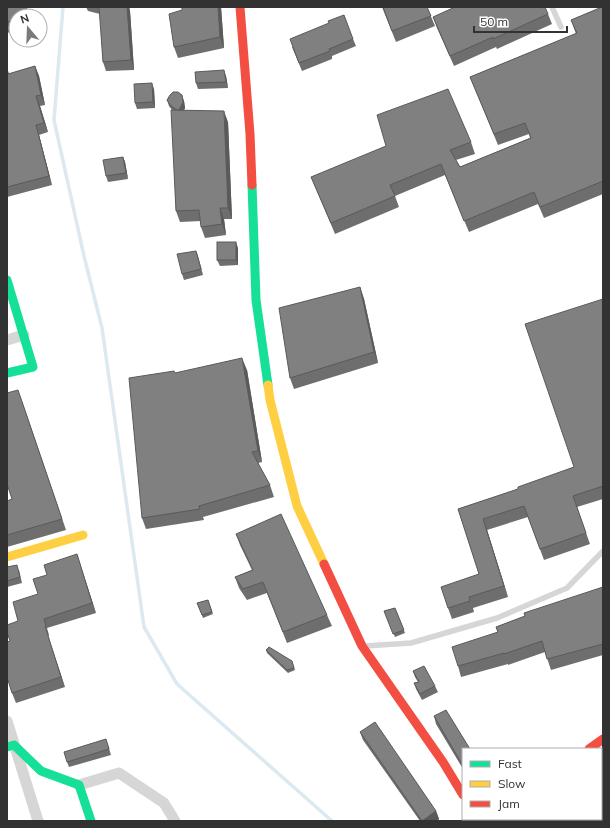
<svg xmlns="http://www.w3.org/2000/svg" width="610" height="828" viewBox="0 0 610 828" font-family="Mulish,sans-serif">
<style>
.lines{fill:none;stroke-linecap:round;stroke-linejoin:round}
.stream{stroke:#dde9f0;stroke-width:3.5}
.lane{stroke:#d6d6d6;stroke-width:5.5}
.street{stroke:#d6d6d6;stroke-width:11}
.fast{stroke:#16e098;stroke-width:9}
.slow{stroke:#ffcf43;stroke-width:9}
.jam{stroke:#f24e42;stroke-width:9}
.wall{fill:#6e6e6e}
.shaded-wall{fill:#5a5a5a}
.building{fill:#808080;stroke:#5a5a5a}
</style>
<rect width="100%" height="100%" fill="#fff"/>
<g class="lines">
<polyline class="stream" points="63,7 54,120 84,256 102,328 144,627 177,684 332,821"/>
<g class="lane">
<polyline points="552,7 561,27"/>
<polyline points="365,646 411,643 497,618 567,588 603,551"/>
</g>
<g class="street">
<polyline points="7,340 24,335"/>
<polyline points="7,721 38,821"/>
<polyline points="79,785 119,773 164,803 175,821"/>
<polyline points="478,819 479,821"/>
</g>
<g class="fast">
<polyline points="252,185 256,300 268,385"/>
<polyline points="7,280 33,367 7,373"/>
<polyline points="7,747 14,745 41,771 79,785 91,821"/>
<polyline points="601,777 603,776"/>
</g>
<g class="slow">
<polyline points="268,385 270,400 297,506 324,564"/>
<polyline points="7,557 83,535"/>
<polyline points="544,821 546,819"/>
</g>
<g class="jam">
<polyline points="240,7 250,134 252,185"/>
<polyline points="324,564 362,646 443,762 463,795"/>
<polyline points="589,749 603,739"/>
<polyline points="490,821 492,819"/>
</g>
</g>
<g class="wall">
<polygon points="7,7 26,7 30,16 16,16 16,30 7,33"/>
<polygon points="86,7 129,7 130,11 134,70 106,71 103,62 100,14 88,11"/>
<polygon points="182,7 221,7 224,48 178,58 174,47 182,10"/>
<polygon points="382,7 427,7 435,26 396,42"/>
<polygon points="603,7 603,194 544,218 538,204 469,232 445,175 395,196 399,207 335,234 311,177 471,142 475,154 456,160 460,167 530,138 529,134 498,145 470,77 576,34 571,20"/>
<polygon points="548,14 552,24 497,49 496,47 454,66 437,28 433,17"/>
<polygon points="353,39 356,46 332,56 332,59 302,71 292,47"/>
<polygon points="35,66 39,76 45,105 40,106 48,132 39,135 52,185 7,197 7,67 9,74"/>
<polygon points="226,76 228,88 198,89 196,83"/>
<polygon points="154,89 155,108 137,109 135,103"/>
<polygon points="167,100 184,101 185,108 184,110 228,122 232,219 224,219 226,235 205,238 201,227 201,221 180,222 176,211 172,110 169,106"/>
<polygon points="123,157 125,162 128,179 108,182 106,176"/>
<polygon points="238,248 238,265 220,266 217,260"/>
<polygon points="196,251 203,275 184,280 182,274"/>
<polygon points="360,287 364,299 378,363 294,389 290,378"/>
<polygon points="603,299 603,499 577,507 590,544 544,560 528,517 487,530 508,597 473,608 474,612 452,619 448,608 479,574 458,509 518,489 574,467"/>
<polygon points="247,370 262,462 258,463 270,485 274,497 203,517 204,520 146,529 142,518 175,373"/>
<polygon points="22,401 66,530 7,547 7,501 12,499"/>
<polygon points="236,534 327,615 332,626 287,643 267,593 247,600 239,588 235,577 252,570 240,545"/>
<polygon points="77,554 96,613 47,628 49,635 48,636 65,687 16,703 12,693 10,641 18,621 38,594 47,575"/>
<polygon points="7,567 19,570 22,583 7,587"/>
<polygon points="603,587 603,655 551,670 545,652 508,665 508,664 461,677 458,666 498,633 496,627"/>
<polygon points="208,600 213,614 203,618 197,603"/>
<polygon points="395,608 405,633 395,637 384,611"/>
<polygon points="266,650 292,661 295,670 288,673 267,653"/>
<polygon points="413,671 435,686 438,692 422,700 416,689 414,683 418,682 415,677"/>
<polygon points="434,716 463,749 463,769 436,724"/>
<polygon points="360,732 436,811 439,819 437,821 420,821 363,740"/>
<polygon points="108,745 111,755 69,767 67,762"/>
</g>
<g class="shaded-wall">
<polygon points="127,7 129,7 130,11 134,70 131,60"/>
<polygon points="218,7 221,7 224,48 220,37"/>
<polygon points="35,66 39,76 45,105 41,95"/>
<polygon points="224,70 226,76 228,88 226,82"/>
<polygon points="152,83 154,89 155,108 153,102"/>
<polygon points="182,95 184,101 185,108 180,117 178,111"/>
<polygon points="36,96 40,106 48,132 44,123"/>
<polygon points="224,111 228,122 232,219 228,208"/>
<polygon points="36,125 39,135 52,185 49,176"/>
<polygon points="123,157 125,162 128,179 126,173"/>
<polygon points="220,208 224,219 226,235 222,224"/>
<polygon points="236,242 238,248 238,265 236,260"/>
<polygon points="196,251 198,256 203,275 201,269"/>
<polygon points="360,287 364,299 378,363 374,352"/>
<polygon points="242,358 247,370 262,462 258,451"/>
<polygon points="483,519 487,530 508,597 504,586"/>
<polygon points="77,554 80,564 96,613 92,603"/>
<polygon points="45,626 48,636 65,687 61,677"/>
<polygon points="436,811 439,819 437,821 422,821"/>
</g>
<g class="building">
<polygon points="7,7 26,7 29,14 24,16 16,16 16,19 7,22"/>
<polygon points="99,7 127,7 131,60 103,62"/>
<polygon points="182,7 218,7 220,37 174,47 169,14 182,10"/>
<polygon points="383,7 427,7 431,16 392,31"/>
<polygon points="455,7 545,7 548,14 493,39 493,37 450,56 433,17"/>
<polygon points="602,7 603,7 603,181 540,207 534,192 464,221 441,164 390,185 395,196 331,223 311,177 386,146 377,115 448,89 471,142 450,150 460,167 531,138 525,123 494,134 470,77 577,33 571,20"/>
<polygon points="344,15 353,39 329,49 330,51 299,63 290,39 329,23 328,21"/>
<polygon points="35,66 41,95 36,96 44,123 36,125 49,176 7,187 7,69 8,74"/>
<polygon points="224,70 226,82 196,83 195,72"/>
<polygon points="152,83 153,102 135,103 134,84"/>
<polygon points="173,92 178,92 182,95 183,102 179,110 177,110 170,105 167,100 170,95"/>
<polygon points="171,110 224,111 228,208 220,208 222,224 201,227 199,210 176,211"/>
<polygon points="123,157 126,173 106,176 103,160"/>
<rect x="217" y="242" width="19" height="18"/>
<polygon points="196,251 201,269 182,274 177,254"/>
<polygon points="360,287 374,352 290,378 279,308"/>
<polygon points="603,299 603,486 573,496 586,533 540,549 524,506 483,519 504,586 469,597 470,601 448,608 441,587 479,574 458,509 518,489 518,487 574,467 525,324"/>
<polygon points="242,358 258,451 252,452 270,485 199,506 200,509 142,518 129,378 174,371 175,373"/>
<polygon points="18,390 62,519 7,535 7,501 12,499 7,484 7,393"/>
<polygon points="281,514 327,615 283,632 263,582 243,589 235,577 253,570 236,534"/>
<polygon points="77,554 92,603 44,619 46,626 45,626 61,677 12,693 7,677 7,642 10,641 7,632 7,625 18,621 13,602 38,594 33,579 47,575 44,565"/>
<polygon points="17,565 20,577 7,581 7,567"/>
<polygon points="603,587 603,644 547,659 542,641 504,654 504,653 458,666 452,647 498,632 496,627 525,616 524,613"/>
<polygon points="208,600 212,612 202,615 197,603"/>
<polygon points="395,608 404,630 393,634 384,611"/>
<polygon points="269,647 292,661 294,668 287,670 266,650"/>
<polygon points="424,666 435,686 420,694 414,683 419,682 413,671"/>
<polygon points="446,710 470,749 463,749 463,766 434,716"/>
<polygon points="375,722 436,811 422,821 360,732"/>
<polygon points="106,739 109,749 67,762 64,752"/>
</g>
<rect width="610" height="828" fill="none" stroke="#323232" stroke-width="16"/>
<rect x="462" y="748" width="140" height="72" fill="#ffffff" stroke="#adadad"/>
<rect x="470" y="761" width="20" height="6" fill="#16e098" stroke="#adadad"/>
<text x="498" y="768" font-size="12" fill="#323232">Fast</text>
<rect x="470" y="781" width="20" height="6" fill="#ffcf43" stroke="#adadad"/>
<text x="498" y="788" font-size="12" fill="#323232">Slow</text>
<rect x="470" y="801" width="20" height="6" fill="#f24e42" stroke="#adadad"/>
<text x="498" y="808" font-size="12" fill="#323232">Jam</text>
<g transform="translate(28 28) rotate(341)"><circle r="19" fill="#ffffff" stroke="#adadad"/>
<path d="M0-3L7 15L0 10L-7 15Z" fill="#7a7a7a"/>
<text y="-6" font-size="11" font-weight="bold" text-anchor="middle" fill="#323232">N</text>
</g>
<path d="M474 26v6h93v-6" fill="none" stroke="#323232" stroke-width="2"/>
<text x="480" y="26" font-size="12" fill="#323232" stroke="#ffffff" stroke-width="3" paint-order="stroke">50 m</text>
</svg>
